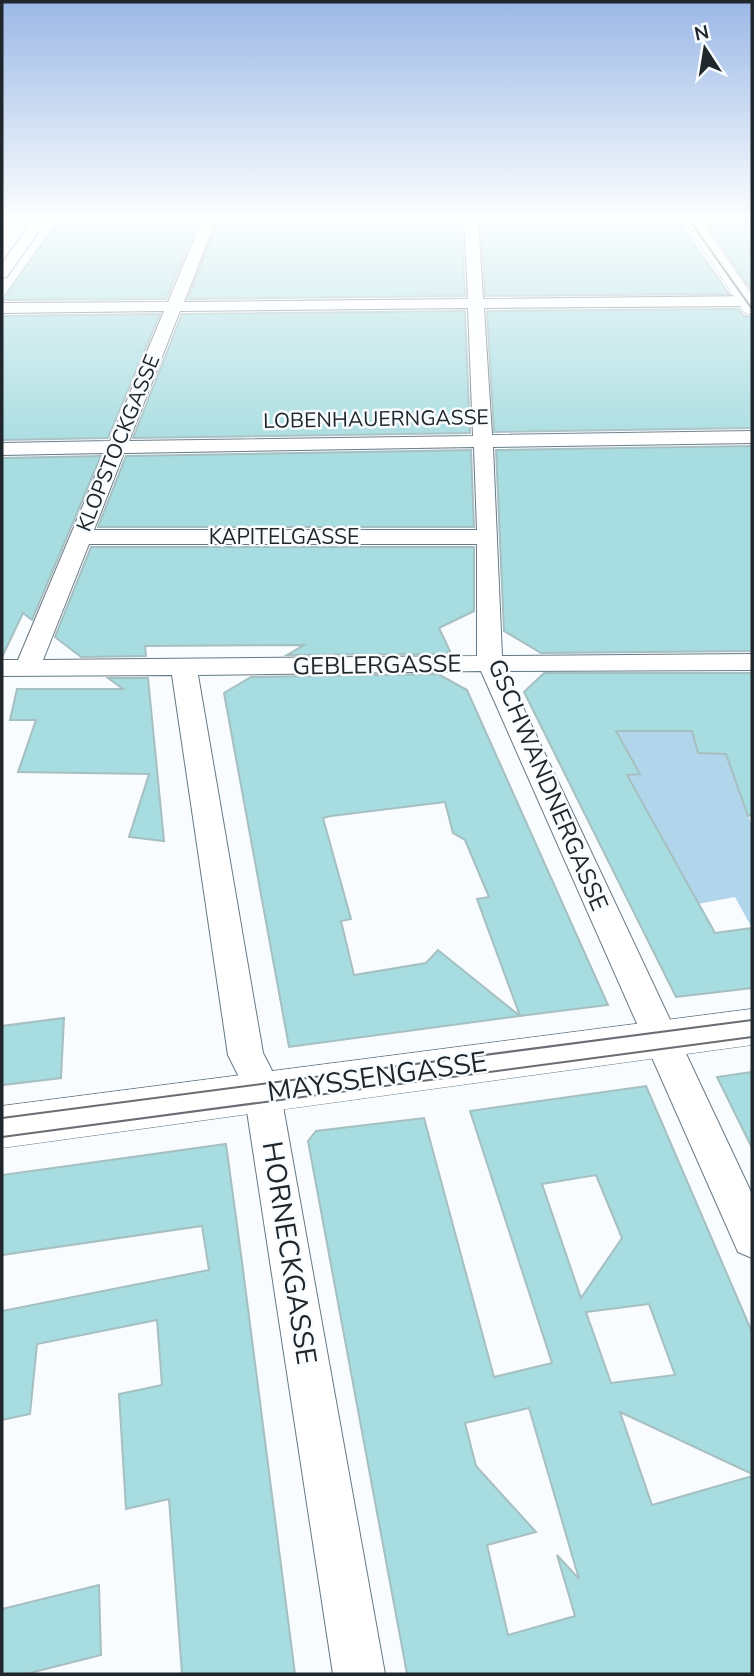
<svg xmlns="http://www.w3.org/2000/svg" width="754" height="1676" viewBox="0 0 754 1676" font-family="'Nunito Sans',sans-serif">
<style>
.green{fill:#b1d5eb}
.building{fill:#a7dce0;stroke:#a6bfc1;stroke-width:2;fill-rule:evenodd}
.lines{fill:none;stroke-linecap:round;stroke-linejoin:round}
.minor-casing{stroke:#667984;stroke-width:2}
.tertiary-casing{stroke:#667984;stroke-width:1}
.secondary-casing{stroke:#667984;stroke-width:2}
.minor{fill:#fff;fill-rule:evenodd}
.tertiary{fill:#fff;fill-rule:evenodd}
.secondary{fill:#d7e2fe;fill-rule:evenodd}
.tram{stroke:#686e73;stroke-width:2}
.labels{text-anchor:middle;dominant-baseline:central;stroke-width:5;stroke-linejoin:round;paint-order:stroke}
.far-street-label{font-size:21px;fill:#20272c;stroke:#f8fcff}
.street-label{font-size:24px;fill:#20272c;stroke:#f8fcff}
.near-street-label{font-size:28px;fill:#20272c;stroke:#f8fcff}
</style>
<rect width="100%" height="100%" fill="#f8fcff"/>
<polygon class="green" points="603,722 692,731 698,753 726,754 752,826 752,928 735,897 698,904 627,775 633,775 631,771 635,764"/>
<g class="building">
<polygon points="60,218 200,218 166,299 2,300"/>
<polygon points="219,218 461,218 465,296 188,299"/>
<polygon points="481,218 677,219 729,294 485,296"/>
<polygon points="712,223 752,229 752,291 706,225"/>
<polygon points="739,309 744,316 752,317 752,428 494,432 487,311"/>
<polygon points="465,311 470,433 133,438 182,314"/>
<polygon points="160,314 108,438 2,440 2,316"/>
<polygon points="752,446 752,651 541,653 504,631 496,450"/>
<polygon points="471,450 474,527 98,527 126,456"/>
<polygon points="101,456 32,620 23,613 2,657 2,458"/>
<polygon points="91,547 474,547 474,611 439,628 450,651 445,654 287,655 304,645 145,646 146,656 81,657 55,637"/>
<polygon points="544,673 752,673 752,815 748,816 726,754 698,753 692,731 616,731 640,774 627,775 715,933 752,928 752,988 676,997 524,692"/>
<polygon points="438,674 467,690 608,1005 520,1016 477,899 489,897 465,840 453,833 445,802 331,816 323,818 351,919 341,921 354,975 426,963 438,950 520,1016 289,1047 224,693 251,677"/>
<polygon points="108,678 148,678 164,841 129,837 149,774 18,772 36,720 10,720 17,689 123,689"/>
<polygon points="64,1018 61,1078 2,1085 2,1026"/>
<polygon points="752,1072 752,1148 717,1077"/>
<path d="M646 1086 752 1332V1474L620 1412 652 1505 752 1476V1674H407L308 1141 316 1131 424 1118 494 1377 552 1363 470 1111ZM596 1175 622 1238 581 1298 542 1184ZM649 1304 675 1375 611 1383 586 1312ZM529 1408 579 1579 557 1555 575 1616 508 1635 487 1545 536 1532 476 1466 465 1423Z"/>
<polygon points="226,1144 242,1262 295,1674 182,1674 169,1499 126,1509 119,1394 162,1385 157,1320 37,1344 30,1414 2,1420 2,1311 209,1270 202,1226 2,1255 2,1175"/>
<polygon points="99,1585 101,1655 26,1674 2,1674 2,1609"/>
</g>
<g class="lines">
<g class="minor-casing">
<g id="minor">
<polygon points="34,218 48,218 7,277 2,278 2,264"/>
<path d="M203 218H217L184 302 468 299 464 218H478L483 299 752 296V306L484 308 492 435 752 431V443L493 447 502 656 752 654V670L506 671 752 1194V1258L738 1252 481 671 198 675 263 1053 279 1084 385 1674H333L243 1085 228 1055 172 675 2 676V660H18L105 453 2 455V443L110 441 164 311 2 313V303L168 302ZM468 308 473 436 129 441 180 311ZM474 447 477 530H94L124 453ZM89 544H477V656L43 660Z"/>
</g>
</g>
<g class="tertiary-casing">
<g id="tertiary">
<polygon points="688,218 704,218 703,225 752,295 752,315 745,313 742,309 687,225"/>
<polygon points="752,1009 752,1045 2,1148 2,1106"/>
</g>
</g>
<g class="secondary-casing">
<polygon id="secondary" points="709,218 752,218 752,227 718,223"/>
</g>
<use href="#minor" class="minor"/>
<use href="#tertiary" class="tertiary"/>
<use href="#secondary" class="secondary"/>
<g class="tram">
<polyline points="688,218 752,309"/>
<polyline points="2,1118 752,1020"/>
<polyline points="2,1137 752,1037"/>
</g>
</g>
<linearGradient id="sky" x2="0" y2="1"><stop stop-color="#9bb8e6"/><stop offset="0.48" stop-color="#fcfeff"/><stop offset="1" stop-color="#fcfeff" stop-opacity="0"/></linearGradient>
<rect width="754" height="453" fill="url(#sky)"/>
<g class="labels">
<g class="far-street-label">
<text transform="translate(376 419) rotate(-1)">LOBENHAUERNGASSE</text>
<text transform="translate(118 443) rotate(-68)">KLOPSTOCKGASSE</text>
<text x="284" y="537">KAPITELGASSE</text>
</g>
<g class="street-label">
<text transform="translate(377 665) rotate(-1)">GEBLERGASSE</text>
<text transform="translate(548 785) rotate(67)">GSCHWANDNERGASSE</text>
</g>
<g class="near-street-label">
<text transform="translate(377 1077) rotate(-8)">MAYSSENGASSE</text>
<text transform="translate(289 1253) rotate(81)">HORNECKGASSE</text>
</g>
</g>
<rect width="754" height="1676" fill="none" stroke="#20272c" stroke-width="7"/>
<g transform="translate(705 49) rotate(348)" stroke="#f8fcff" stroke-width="5" paint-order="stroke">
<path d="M0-5L12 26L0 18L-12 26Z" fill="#20272c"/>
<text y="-10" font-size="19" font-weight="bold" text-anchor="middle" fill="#20272c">N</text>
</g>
</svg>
